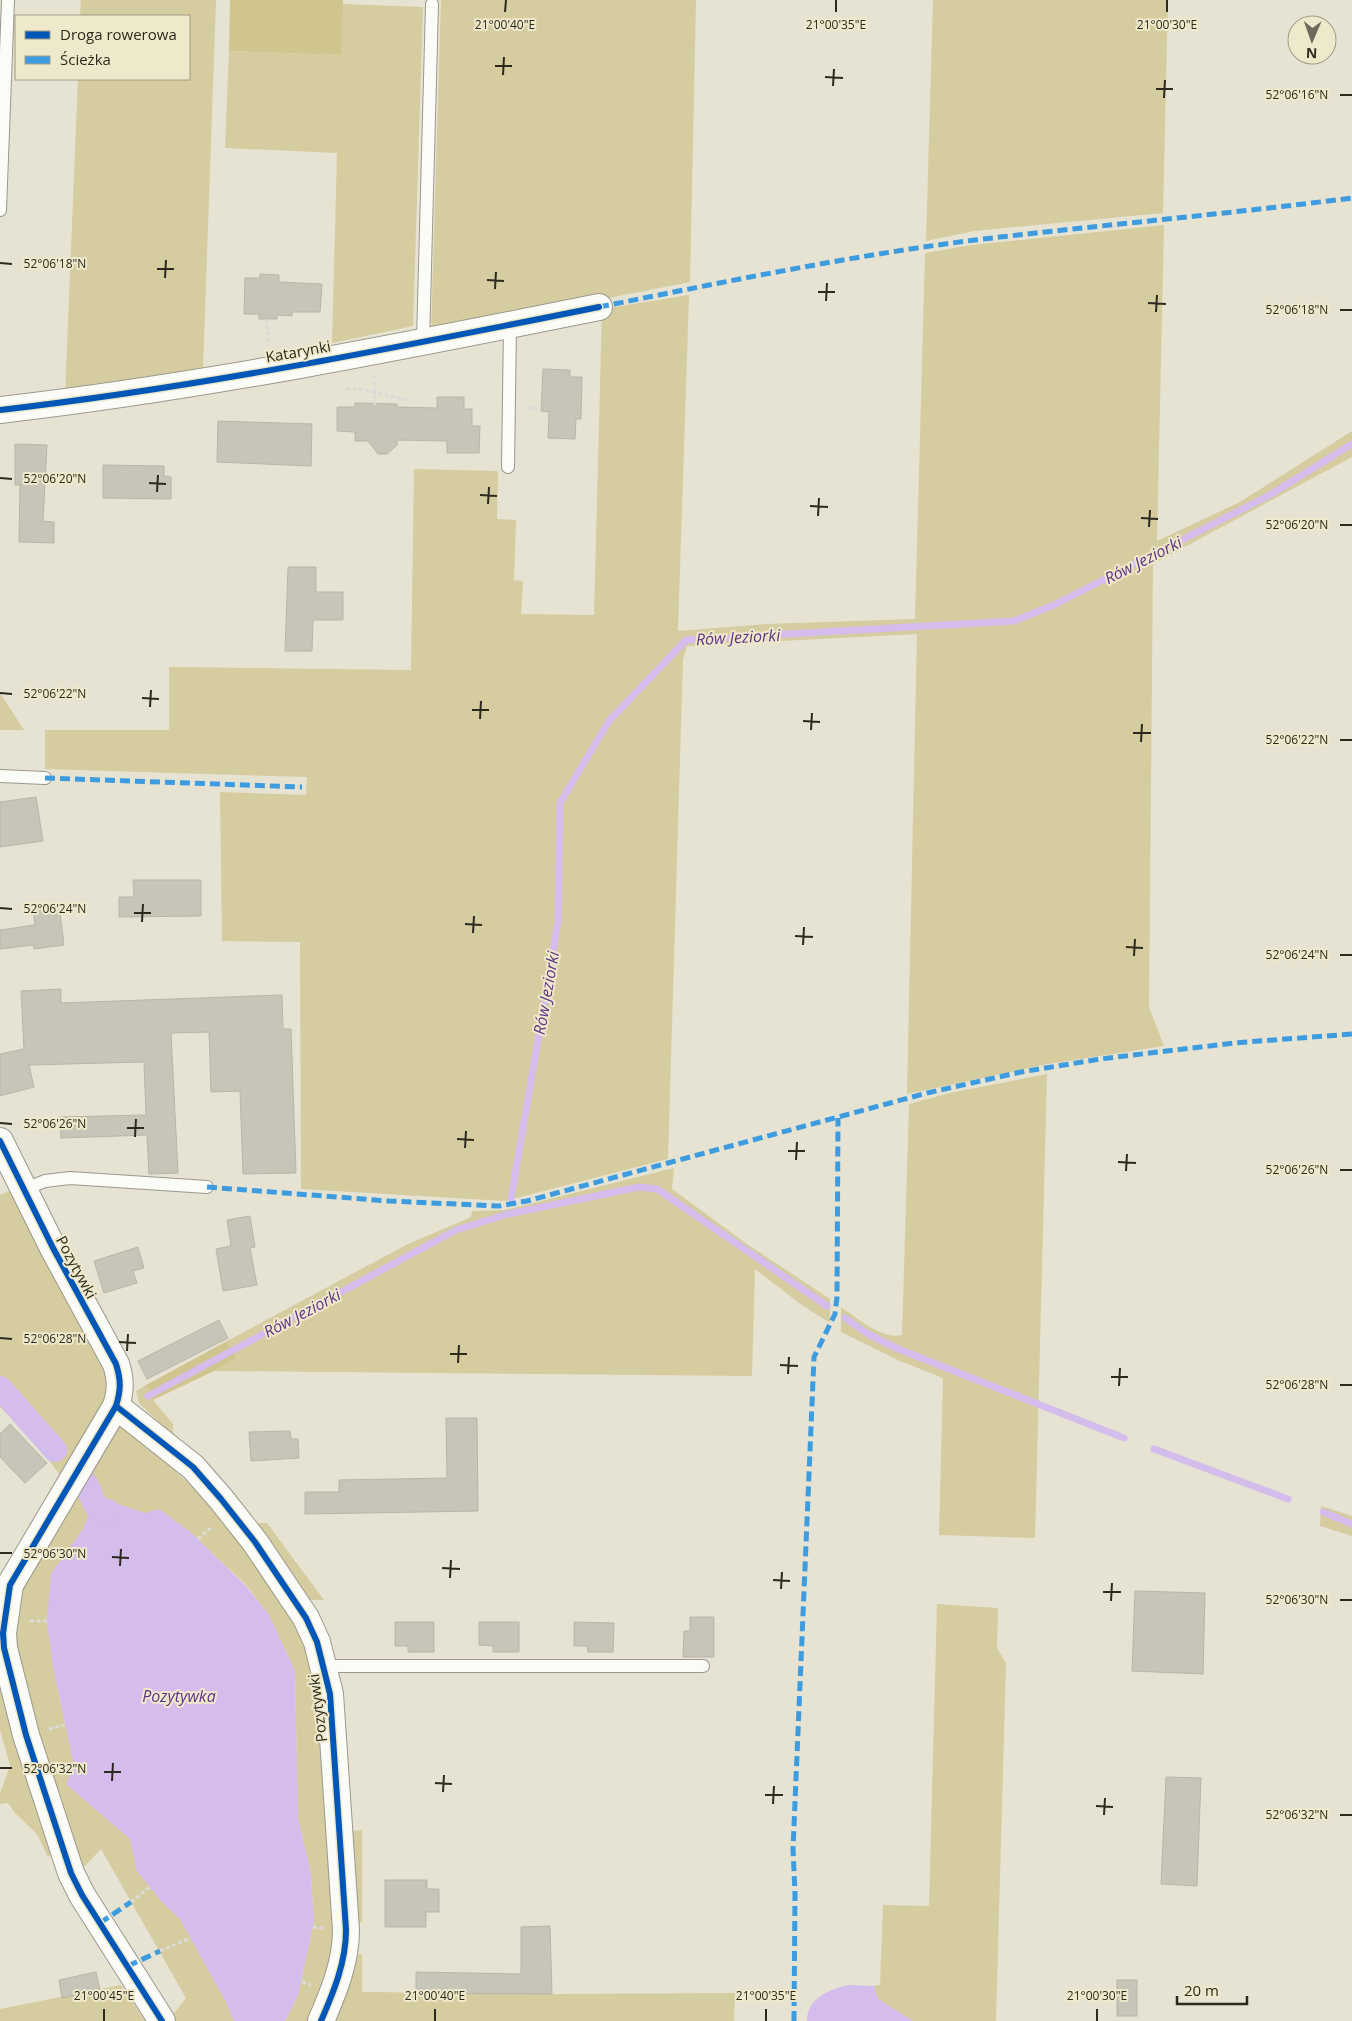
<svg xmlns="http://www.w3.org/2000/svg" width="1352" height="2021" viewBox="0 0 1352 2021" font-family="'Open Sans',sans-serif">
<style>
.green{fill:#d5cca0}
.forest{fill:#d0c58e}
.water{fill:#d4bcec}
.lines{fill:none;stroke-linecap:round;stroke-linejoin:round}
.stream{stroke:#d4bcec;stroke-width:7}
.canal{stroke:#d4bcec;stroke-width:24}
.building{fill:#c7c4b8;stroke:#b8b5a9}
.service-casing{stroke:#9b988c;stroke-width:14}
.minor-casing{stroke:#9b988c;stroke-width:28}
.path{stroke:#dbdad6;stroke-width:3;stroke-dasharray:4 2.5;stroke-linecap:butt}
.service{stroke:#fbfbf8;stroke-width:12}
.minor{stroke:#fbfbf8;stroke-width:26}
.quiet{stroke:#3d9ce0;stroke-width:5;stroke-dasharray:10 5;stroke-linecap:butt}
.cycleway-casing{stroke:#efe9cb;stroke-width:9}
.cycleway{stroke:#0057b8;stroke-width:6}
.ticks{fill:none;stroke:#2c291e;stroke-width:2}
.labels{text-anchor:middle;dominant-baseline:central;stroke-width:4;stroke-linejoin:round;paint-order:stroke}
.street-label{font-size:15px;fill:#2c291e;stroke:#efe9cb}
.water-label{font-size:16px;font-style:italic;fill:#5e3388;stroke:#efe9cb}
.ticks-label{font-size:12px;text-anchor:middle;fill:#2c291e;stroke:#efe9cb;stroke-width:4;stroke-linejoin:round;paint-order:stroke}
</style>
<rect width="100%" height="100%" fill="#e7e3d3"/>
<g class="green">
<polygon points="81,0 216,0 203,369 65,394 78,79 189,79 189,16 80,16"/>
<polygon points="441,0 696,0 690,282 431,333"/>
<polygon points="933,0 1168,0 1163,213 974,231 926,241"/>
<polygon points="342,4 423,7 413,326 332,343 337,153 225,148 229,51 341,55"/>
<polygon points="1164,225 1157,541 1240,502 1352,431 1352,457 1153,564 1149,1007 1164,1046 1048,1064 907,1094 917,634 687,646 683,659 668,1159 505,1201 301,1189 300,942 222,941 220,792 306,795 307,777 45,769 45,730 169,730 169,667 411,670 414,469 498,471 497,519 516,520 514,580 523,581 521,614 594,615 602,309 689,295 678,631 766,624 915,619 925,253 972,245"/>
<polygon points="0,693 24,730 0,730"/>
<path d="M1047 1074 1035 1538 939 1535 943 1378 900 1361 841 1332V1307C857 1318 882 1340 902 1335L909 1104 950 1093Z"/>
<polygon points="674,1168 672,1189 747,1244 830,1299 830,1323 799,1303 755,1269 752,1376 214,1371 235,1358 227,1341 406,1245 471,1217 472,1211 505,1210"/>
<polygon points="13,1189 105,1367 109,1392 101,1411 60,1475 32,1438 0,1407 0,1195"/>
<polygon points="146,1385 153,1400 173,1424 173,1436 139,1403 136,1391"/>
<polygon points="114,1427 121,1428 138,1437 219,1511 315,1653 339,1955 314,2021 285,2021 298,1996 314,1921 311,1874 298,1818 295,1671 269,1615 247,1586 189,1531 118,1504 99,1500 93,1504 83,1529 51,1574 53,1667 74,1765 66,1784 130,1839 137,1871 163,1903 180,1919 226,2002 234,2021 173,2021 171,2017 186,1998 101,1849 82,1869 32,1715 13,1627 22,1587"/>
<polygon points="1321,1506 1352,1516 1352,1536 1320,1526"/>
<polygon points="252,1523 267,1523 324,1600 307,1600"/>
<polygon points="937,1604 998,1608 997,1648 1006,1663 996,2021 913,2021 878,1999 874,1986 880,1985 883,1905 929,1906"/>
<polygon points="0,1668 56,1849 48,1857 37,1834 15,1813 8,1803 0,1804 0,1793 10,1766 0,1729"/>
<polygon points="362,1830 362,1922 357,1922 348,1831"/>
<polygon points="362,1954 362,1992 552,1994 735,1993 734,2021 328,2021 355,1955"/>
<polygon points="121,1985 145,2021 0,2021 0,2009"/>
</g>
<g class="forest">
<polygon points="230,0 343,0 341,55 229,51"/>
<polygon points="227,1341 236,1358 214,1371 153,1400 146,1385"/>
</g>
<g class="water">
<polygon points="93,1492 99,1500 105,1503 118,1504 145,1513 159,1509 189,1531 246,1586 269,1615 295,1671 298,1818 311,1874 314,1921 298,1996 285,2021 234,2021 226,2002 180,1919 163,1903 137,1871 130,1839 66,1784 74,1765 53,1667 47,1621 51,1574 83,1529 93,1504 89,1499"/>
<path d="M849 1985 874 1986 878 1999 913 2021H807C807 1998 830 1989 849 1985Z"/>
</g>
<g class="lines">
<g class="stream">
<polyline points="511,1199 558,922 560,803 609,721 686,640 1014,621 1054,605 1268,496 1352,444"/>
<polyline points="845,1318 868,1334 896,1348 1124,1438"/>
<polyline points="148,1396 456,1230 508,1214 639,1187 657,1189 663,1193 827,1306"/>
<polyline points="1154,1449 1288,1499"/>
<polyline points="1323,1512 1352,1524"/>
</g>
<g class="canal">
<polyline points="0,1388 55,1450"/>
<polyline points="86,1484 97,1508 108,1511"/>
</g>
</g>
<g class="building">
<polygon points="260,274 279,275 279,282 322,284 320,312 292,312 292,316 277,315 277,319 259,319 259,314 244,314 245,278 260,278"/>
<polygon points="543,369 570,370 570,377 582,377 581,419 576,419 575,439 548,438 549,412 541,411"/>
<polygon points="437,397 464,397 464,409 472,409 472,426 480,426 479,453 447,453 447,441 397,440 397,445 387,454 378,454 368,441 355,441 355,432 337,431 337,407 355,407 355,403 397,404 397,407 435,408 437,408"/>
<polygon points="218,421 312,424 311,466 217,462"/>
<polygon points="15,444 47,445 43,521 54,522 54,543 19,542 20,485 15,485"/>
<polygon points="103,465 164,466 164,476 171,477 171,499 103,498"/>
<polygon points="288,567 316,567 316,592 343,592 343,620 313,620 312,651 285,651"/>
<polygon points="36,797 43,841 0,847 0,802"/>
<polygon points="133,880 201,880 201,916 119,917 119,897 134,897"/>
<polygon points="59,905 64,945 34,949 33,945 0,949 0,930 35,925 33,908"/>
<polygon points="61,989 61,1003 282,995 283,1029 291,1029 296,1173 243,1174 240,1091 211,1092 209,1032 171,1033 178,1173 149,1174 147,1135 61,1138 60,1117 146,1115 144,1062 29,1065 34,1087 0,1096 0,1054 24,1049 21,991"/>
<polygon points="250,1216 255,1247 250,1248 257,1285 223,1291 216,1249 231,1246 227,1220"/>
<polygon points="138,1247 144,1268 133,1271 137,1283 104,1293 94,1261"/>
<polygon points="219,1320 228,1338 147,1379 138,1361"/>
<polygon points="446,1418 477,1418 478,1511 305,1514 305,1492 339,1492 339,1480 447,1478"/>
<polygon points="10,1424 47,1463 25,1483 0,1457 0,1434"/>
<polygon points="290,1431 291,1439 298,1439 299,1458 251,1461 249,1432"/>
<polygon points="1135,1591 1205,1593 1203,1674 1132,1671"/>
<polygon points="690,1617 714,1617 714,1657 683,1657 684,1631 690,1631"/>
<polygon points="395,1622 434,1622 434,1652 408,1652 408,1646 395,1646"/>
<polygon points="479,1622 519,1622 519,1652 493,1652 493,1646 479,1645"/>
<polygon points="574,1622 614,1623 613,1652 588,1652 587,1646 574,1646"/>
<polygon points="1166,1777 1201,1778 1197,1886 1161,1884"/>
<polygon points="385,1880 427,1880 427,1889 439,1889 439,1912 426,1912 426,1927 385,1927"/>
<polygon points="550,1926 552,1994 416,1993 416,1972 521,1974 521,1927"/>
<polygon points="96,1972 100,1990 62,1998 59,1980"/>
<rect x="1117" y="1980" width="20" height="36"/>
</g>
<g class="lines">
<g class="service-casing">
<g id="service">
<polyline points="0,210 8,0"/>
<polyline points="423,342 432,4"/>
<polyline points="508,467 510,325"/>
<polyline points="0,776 45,778"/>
<polyline points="25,1189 45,1181 70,1178 207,1187"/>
<polyline points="325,1666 703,1666"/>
</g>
</g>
<g class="minor-casing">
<g id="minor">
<path d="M0 410C201 387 400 347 599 307"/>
<path d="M0 1141 53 1248 116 1364C121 1380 121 1390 116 1406L10 1585 3 1633 4 1648 26 1735 71 1873 82 1895 162 2021"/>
<path d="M116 1406 193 1467 221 1499 255 1542 306 1618 317 1642 330 1694 346 1930C346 1962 334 1991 321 2021"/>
</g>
</g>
<g class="path">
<polyline points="267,319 268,346"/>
<polyline points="374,375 375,405"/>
<polyline points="346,389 361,389 407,400"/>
<polyline points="527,408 541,408"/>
<polyline points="198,1539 213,1526"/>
<polyline points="30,1621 47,1621"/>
<polyline points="49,1729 65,1725"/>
<polyline points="131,1902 150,1887"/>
<polyline points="313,1927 323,1928"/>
<polyline points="160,1951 190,1938"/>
<polyline points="302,1982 311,1985"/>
</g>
<use href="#service" class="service"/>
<use href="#minor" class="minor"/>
<g class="quiet">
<path d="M599 307C724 282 849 256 975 240 1101 225 1227 214 1352 198"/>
<polyline points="45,778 302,787"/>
<polyline points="207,1187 389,1201 499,1206 527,1201 927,1093 1021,1072 1100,1059 1234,1043 1352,1034"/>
<polyline points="100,1923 131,1902"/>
<polyline points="128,1966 160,1951"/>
<polyline points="794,2021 795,1893 793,1849 814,1357 835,1314 837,1297 838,1118"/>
</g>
<g class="cycleway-casing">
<g id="cycleway">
<path d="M0 410C201 387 400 347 599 307"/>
<path d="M0 1141 53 1248 116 1364C121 1380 121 1390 116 1406L10 1585 3 1633 4 1648 26 1735 71 1873 82 1895 162 2021"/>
<path d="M116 1406 193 1467 221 1499 255 1542 306 1618 317 1642 330 1694 346 1930C346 1962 334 1991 321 2021"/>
</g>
</g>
<use href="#cycleway" class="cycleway"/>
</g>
<path class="ticks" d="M505 12 506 0M836 12V0M1167 12V0M495 66H512M503 75 504 57M825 77 843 78M833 86 834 69M1156 89H1173M1340 95H1352M1164 98 1165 80M0 263 12 264M157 269H174M165 278 166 260M487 280 504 281M495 289 496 272M818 292H835M826 301 827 283M1148 303 1166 304M1340 310H1352M1156 312 1157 295M0 478 12 479M149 483 166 484M157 492 158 475M480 495 497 496M488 504 489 487M810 506 828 507M818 516 819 498M1141 518 1158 519M1340 525H1352M1149 527 1150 510M0 693 12 694M142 698 159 699M150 707 151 690M472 710H489M480 719 481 701M803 721 820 722M811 730 812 713M1133 733H1151M1340 740H1352M1141 742 1142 724M0 908 12 909M134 913H151M142 922 143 904M465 924 482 925M473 933 474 916M795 936 813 937M803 945 804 927M1126 947 1143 948M1340 955H1352M1134 956 1135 939M0 1123 12 1124M127 1128H144M135 1137 136 1119M457 1139 474 1140M465 1148 466 1131M788 1151H805M796 1160 797 1142M1118 1162 1136 1163M1340 1170H1352M1126 1171 1127 1154M0 1338 12 1339M119 1342 136 1343M127 1351 128 1334M450 1354H467M458 1363 459 1345M780 1365 798 1366M788 1374 789 1357M1111 1377H1128M1340 1385H1352M1119 1386 1120 1368M0 1553H12M112 1557 129 1558M120 1566 121 1549M442 1568 460 1569M450 1578 451 1560M773 1580 790 1581M781 1589 782 1572M1103 1592H1121M1340 1600H1352M1111 1601 1112 1583M0 1768H12M104 1772H121M112 1781 113 1763M435 1783 452 1784M443 1792 444 1775M765 1795H783M773 1804 774 1786M1096 1806 1113 1807M1104 1815 1105 1798M1340 1815H1352M104 2021V2009M435 2021V2009M766 2021V2009M1097 2021V2009"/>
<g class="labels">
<g class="street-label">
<text transform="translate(298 351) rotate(-10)">Katarynki</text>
<text transform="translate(77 1267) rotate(62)">Pozytywki</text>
<text transform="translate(317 1708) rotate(-97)">Pozytywki</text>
</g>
<g class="water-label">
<text transform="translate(1143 560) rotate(-27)">Rów Jeziorki</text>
<text transform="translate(738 637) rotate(-3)">Rów Jeziorki</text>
<text transform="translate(546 993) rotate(-80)">Rów Jeziorki</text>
<text transform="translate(302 1313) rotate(-28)">Rów Jeziorki</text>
<text x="179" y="1696">Pozytywka</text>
</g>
</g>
<g class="ticks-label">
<text x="505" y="29">21°00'40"E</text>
<text x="836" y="29">21°00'35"E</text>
<text x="1167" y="29">21°00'30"E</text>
<text x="1297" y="99">52°06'16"N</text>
<text x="55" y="268">52°06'18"N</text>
<text x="1297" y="314">52°06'18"N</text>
<text x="55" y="483">52°06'20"N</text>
<text x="1297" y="529">52°06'20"N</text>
<text x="55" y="698">52°06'22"N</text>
<text x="1297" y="744">52°06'22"N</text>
<text x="55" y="913">52°06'24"N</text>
<text x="1297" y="959">52°06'24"N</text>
<text x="55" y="1128">52°06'26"N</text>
<text x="1297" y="1174">52°06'26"N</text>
<text x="55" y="1343">52°06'28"N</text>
<text x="1297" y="1389">52°06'28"N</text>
<text x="55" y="1558">52°06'30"N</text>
<text x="1297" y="1604">52°06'30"N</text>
<text x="55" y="1773">52°06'32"N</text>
<text x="1297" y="1819">52°06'32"N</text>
<text x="104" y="2000">21°00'45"E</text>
<text x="435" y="2000">21°00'40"E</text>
<text x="766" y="2000">21°00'35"E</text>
<text x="1097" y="2000">21°00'30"E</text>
</g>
<rect x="15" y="15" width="175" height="65" fill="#efe9cb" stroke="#a19c86"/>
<rect x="25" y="31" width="25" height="8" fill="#0057b8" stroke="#a19c86"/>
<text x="60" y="40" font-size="15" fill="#2c291e">Droga rowerowa</text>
<rect x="25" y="56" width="25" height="8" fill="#3d9ce0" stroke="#a19c86"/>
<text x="60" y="65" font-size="15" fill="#2c291e">Ścieżka</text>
<g transform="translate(1312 40) rotate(182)"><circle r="24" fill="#efe9cb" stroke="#a19c86"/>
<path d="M0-4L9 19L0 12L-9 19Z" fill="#6d6a5d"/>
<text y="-8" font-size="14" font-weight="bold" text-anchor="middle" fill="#2c291e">N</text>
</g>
<path d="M1177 1996v8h70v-8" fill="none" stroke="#2c291e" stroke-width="2.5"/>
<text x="1184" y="1996" font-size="15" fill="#2c291e" stroke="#efe9cb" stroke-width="4" paint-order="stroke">20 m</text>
</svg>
